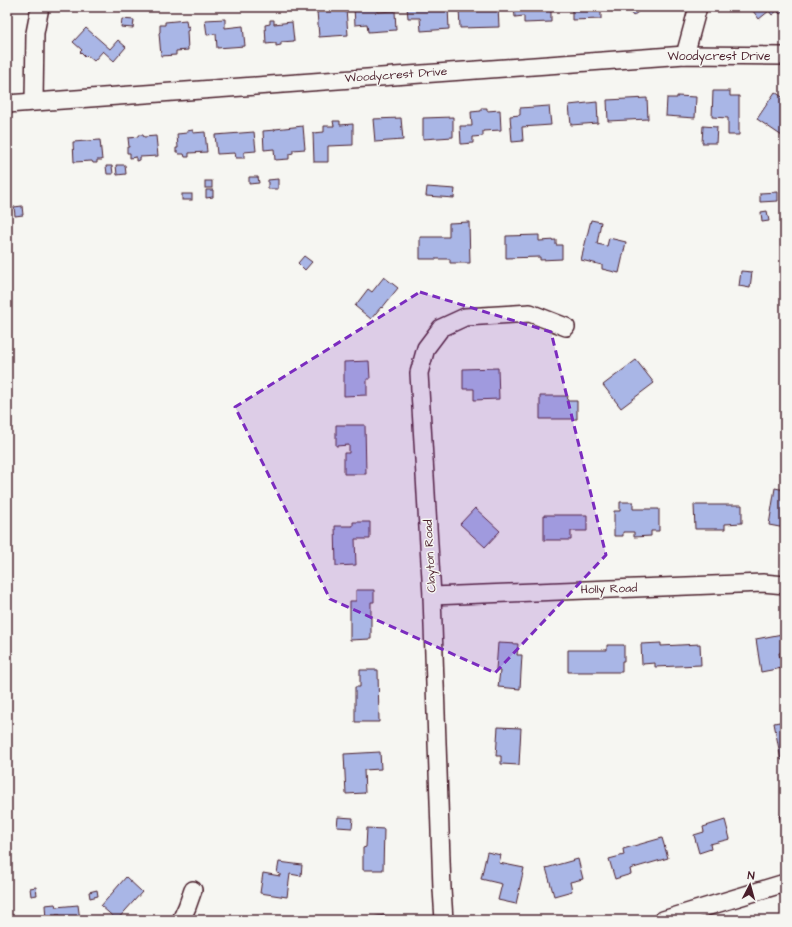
<svg xmlns="http://www.w3.org/2000/svg" width="792" height="927" viewBox="0 0 792 927" font-family="'Architects Daughter',sans-serif">
<style>
.building{fill:#a9b6e6;stroke:#4a1f2b}
.lines{fill:none;stroke-linecap:round;stroke-linejoin:round}
.street-casing{stroke:#4a1f2b;stroke-width:20}
.street{stroke:#f6f6f2;stroke-width:17}
.marked{fill:#7b2cbf;fill-opacity:0.2;stroke:#7b2cbf;stroke-width:3;stroke-dasharray:8 5;stroke-linejoin:round}
.labels{text-anchor:middle;dominant-baseline:central;stroke-width:3;stroke-linejoin:round;paint-order:stroke}
.street-label{font-size:12px;fill:#4a1f2b;stroke:#f6f6f2}
</style>
<rect width="100%" height="100%" fill="#f6f6f2"/>
<filter id="ink" filterUnits="userSpaceOnUse"><feTurbulence type="fractalNoise" baseFrequency=".025" numOctaves="2"/><feDisplacementMap in="SourceGraphic" scale="8" xChannelSelector="R" yChannelSelector="G"/><feConvolveMatrix kernelMatrix="1 2 1 2 8 2 1 2 1" color-interpolation-filters="sRGB"/></filter>
<g filter="url(#ink)">
<g class="building">
<polygon points="354,7 377,7 377,12 395,11 396,30 368,32 367,24 355,25"/>
<polygon points="407,7 432,7 432,8 448,7 449,29 421,31 420,18 408,18"/>
<polygon points="474,7 498,7 499,27 460,28 459,9 474,8"/>
<polygon points="514,7 551,7 551,22 524,23 524,16 515,17"/>
<polygon points="572,7 601,7 601,19 572,20"/>
<polygon points="626,7 644,7 633,16"/>
<polygon points="750,7 785,7 785,10 780,14 777,11 772,15 769,11 759,19"/>
<polygon points="346,9 348,35 319,37 317,11"/>
<polygon points="122,19 134,20 133,28 121,27"/>
<polygon points="225,19 225,28 243,26 245,46 217,48 216,34 207,35 205,20"/>
<polygon points="186,20 187,27 189,26 189,30 187,31 188,50 176,51 176,55 161,56 159,33 160,32 160,25 165,25 165,22"/>
<polygon points="270,20 274,20 274,24 292,22 294,41 281,42 281,45 276,46 276,43 266,44 265,25 270,24"/>
<polygon points="86,28 110,49 118,40 126,47 114,61 103,51 94,61 87,55 85,57 80,52 82,50 73,42"/>
<polygon points="713,91 730,91 730,96 739,96 739,135 728,135 728,118 712,117"/>
<polygon points="775,92 785,99 785,132 782,136 757,119"/>
<polygon points="677,96 696,97 695,118 666,116 667,98 677,98"/>
<polygon points="647,98 648,119 608,121 607,100"/>
<polygon points="597,102 598,123 571,125 569,105"/>
<polygon points="549,106 551,125 522,127 523,141 512,142 510,116 520,115 520,108"/>
<polygon points="481,108 487,108 487,111 500,110 501,130 483,131 483,136 473,137 473,143 461,144 460,126 472,126 471,112 481,111"/>
<polygon points="453,117 453,137 423,139 423,118"/>
<polygon points="401,118 403,140 375,142 373,119"/>
<polygon points="333,121 340,121 340,125 353,124 353,145 328,146 328,162 314,162 313,133 324,132 324,126 334,126"/>
<polygon points="303,126 305,149 293,150 293,153 289,154 289,159 275,160 274,149 264,150 263,131 275,130 275,129"/>
<polygon points="703,126 717,127 716,143 702,143"/>
<polygon points="193,130 193,133 205,132 207,152 189,153 189,157 185,157 184,154 179,154 178,152 176,152 176,148 178,148 177,134 187,133 187,131"/>
<polygon points="254,132 256,151 244,152 244,158 236,158 235,153 217,154 215,135"/>
<polygon points="138,135 143,135 144,137 156,136 158,156 140,157 140,160 136,161 136,157 130,158 130,153 127,153 127,147 129,147 128,138 138,137"/>
<polygon points="100,140 102,160 97,160 97,163 93,163 92,161 74,162 73,142"/>
<polygon points="7,147 10,147 11,166 7,167"/>
<polygon points="116,165 125,165 126,174 117,175"/>
<polygon points="106,166 112,166 113,174 107,174"/>
<polygon points="249,177 258,177 259,183 249,184"/>
<polygon points="278,179 278,189 268,189 268,180"/>
<rect x="205" y="181" width="7" height="7"/>
<polygon points="427,187 455,189 454,198 426,196"/>
<polygon points="206,190 213,190 213,197 206,198"/>
<polygon points="778,192 778,201 760,202 760,193"/>
<rect x="182" y="194" width="10" height="6"/>
<polygon points="22,206 23,215 15,216 14,207"/>
<polygon points="767,211 769,221 762,222 761,212"/>
<polygon points="591,220 601,222 597,244 607,246 609,238 626,242 619,273 602,269 602,265 581,260"/>
<polygon points="469,222 470,263 450,263 450,259 420,259 420,237 449,237 449,223"/>
<polygon points="539,235 539,241 556,240 556,245 562,245 562,259 540,260 540,257 506,258 506,236"/>
<polygon points="304,256 312,262 305,270 298,263"/>
<polygon points="741,271 752,272 750,288 739,286"/>
<polygon points="384,277 398,288 382,308 381,307 371,319 355,306 368,289 372,292"/>
<polygon points="636,360 654,383 621,408 603,385"/>
<polygon points="369,361 370,379 367,379 367,395 344,396 344,362"/>
<polygon points="498,368 499,399 474,400 474,389 463,389 463,369"/>
<polygon points="540,396 568,396 567,401 577,401 577,419 540,419"/>
<polygon points="336,425 365,425 366,474 344,474 344,453 349,453 349,445 336,446"/>
<polygon points="775,488 785,490 785,528 769,525"/>
<polygon points="620,502 633,502 633,509 659,509 659,531 651,531 651,536 634,537 634,532 623,532 623,536 614,536 614,511 620,511"/>
<polygon points="694,505 742,505 742,523 725,524 725,529 695,529"/>
<polygon points="475,508 500,531 485,547 460,524"/>
<polygon points="544,515 587,515 587,531 571,531 571,540 544,540"/>
<polygon points="353,522 370,522 370,539 355,539 356,565 336,566 335,526 353,526"/>
<polygon points="356,590 374,590 374,602 371,602 371,639 350,640 350,601 356,601"/>
<polygon points="782,634 785,652 779,653 782,668 761,672 756,639"/>
<polygon points="498,643 518,644 517,655 522,655 520,689 498,687 500,671 496,670"/>
<polygon points="661,643 661,646 700,644 701,665 655,667 655,663 642,664 641,644"/>
<polygon points="607,645 624,645 624,661 622,661 622,672 568,672 568,650 607,650"/>
<polygon points="360,670 378,670 379,722 355,722 355,687 360,687"/>
<polygon points="785,721 785,759 781,760 774,723"/>
<polygon points="498,727 521,728 519,765 501,764 501,756 496,756"/>
<polygon points="380,752 381,769 364,770 365,793 346,794 344,754"/>
<polygon points="785,814 785,837 779,816"/>
<polygon points="338,817 353,818 352,828 337,827"/>
<polygon points="725,820 730,839 710,844 711,849 699,853 694,835 704,832 703,827"/>
<polygon points="367,828 384,829 383,870 363,870 363,848 366,847"/>
<polygon points="662,838 668,858 630,869 631,874 615,879 609,859 624,855 623,849"/>
<polygon points="487,852 501,855 499,863 524,868 516,904 498,900 502,884 481,879"/>
<polygon points="578,859 583,879 570,882 572,891 554,896 546,868"/>
<polygon points="279,862 302,865 301,876 290,874 287,897 260,893 263,873 280,876 280,874 277,873"/>
<polygon points="126,877 142,892 117,920 101,906"/>
<polygon points="36,887 37,895 31,896 30,888"/>
<polygon points="97,890 98,896 90,898 89,892"/>
<polygon points="55,904 56,907 78,905 80,920 60,920 60,915 56,915 57,919 46,920 45,905"/>
<polygon points="385,915 386,920 365,920 364,918"/>
</g>
<g class="lines">
<g class="street-casing">
<g id="street">
<polyline points="685,55 698,7"/>
<polyline points="34,101 35,33 40,7"/>
<polyline points="7,104 685,55 785,56"/>
<polyline points="432,596 763,583 785,585"/>
<polyline points="181,920 187,907 193,890"/>
<polyline points="444,920 442,889 432,596 419,373 426,348 441,328 465,317 530,313 566,327"/>
<polyline points="663,920 785,883"/>
</g>
</g>
<use href="#street" class="street"/>
</g>
</g>
<path class="marked" d="M420 292 551 332 606 555 495 673 330 599 235 407Z"/>
<g class="labels">
<g class="street-label">
<text x="719" y="56">Woodycrest Drive</text>
<text transform="translate(396 75) rotate(-4)">Woodycrest Drive</text>
<text transform="translate(430 556) rotate(-93)">Clayton Road</text>
<text transform="translate(609 589) rotate(-2)">Holly Road</text>
</g>
</g>
<rect width="792" height="927" fill="none" stroke="#f6f6f2" stroke-width="24"/>
<rect x="12" y="12" width="768" height="903" fill="none" stroke="#4a1f2b" stroke-width="1.5" filter="url(#ink)"/>
<g transform="translate(750 885) rotate(6)" stroke="#f6f6f2" stroke-width="3" paint-order="stroke">
<path d="M0-3L7 15L0 10L-7 15Z" fill="#4a1f2b"/>
<text y="-6" font-size="11" font-weight="bold" text-anchor="middle" fill="#4a1f2b">N</text>
</g>
</svg>
